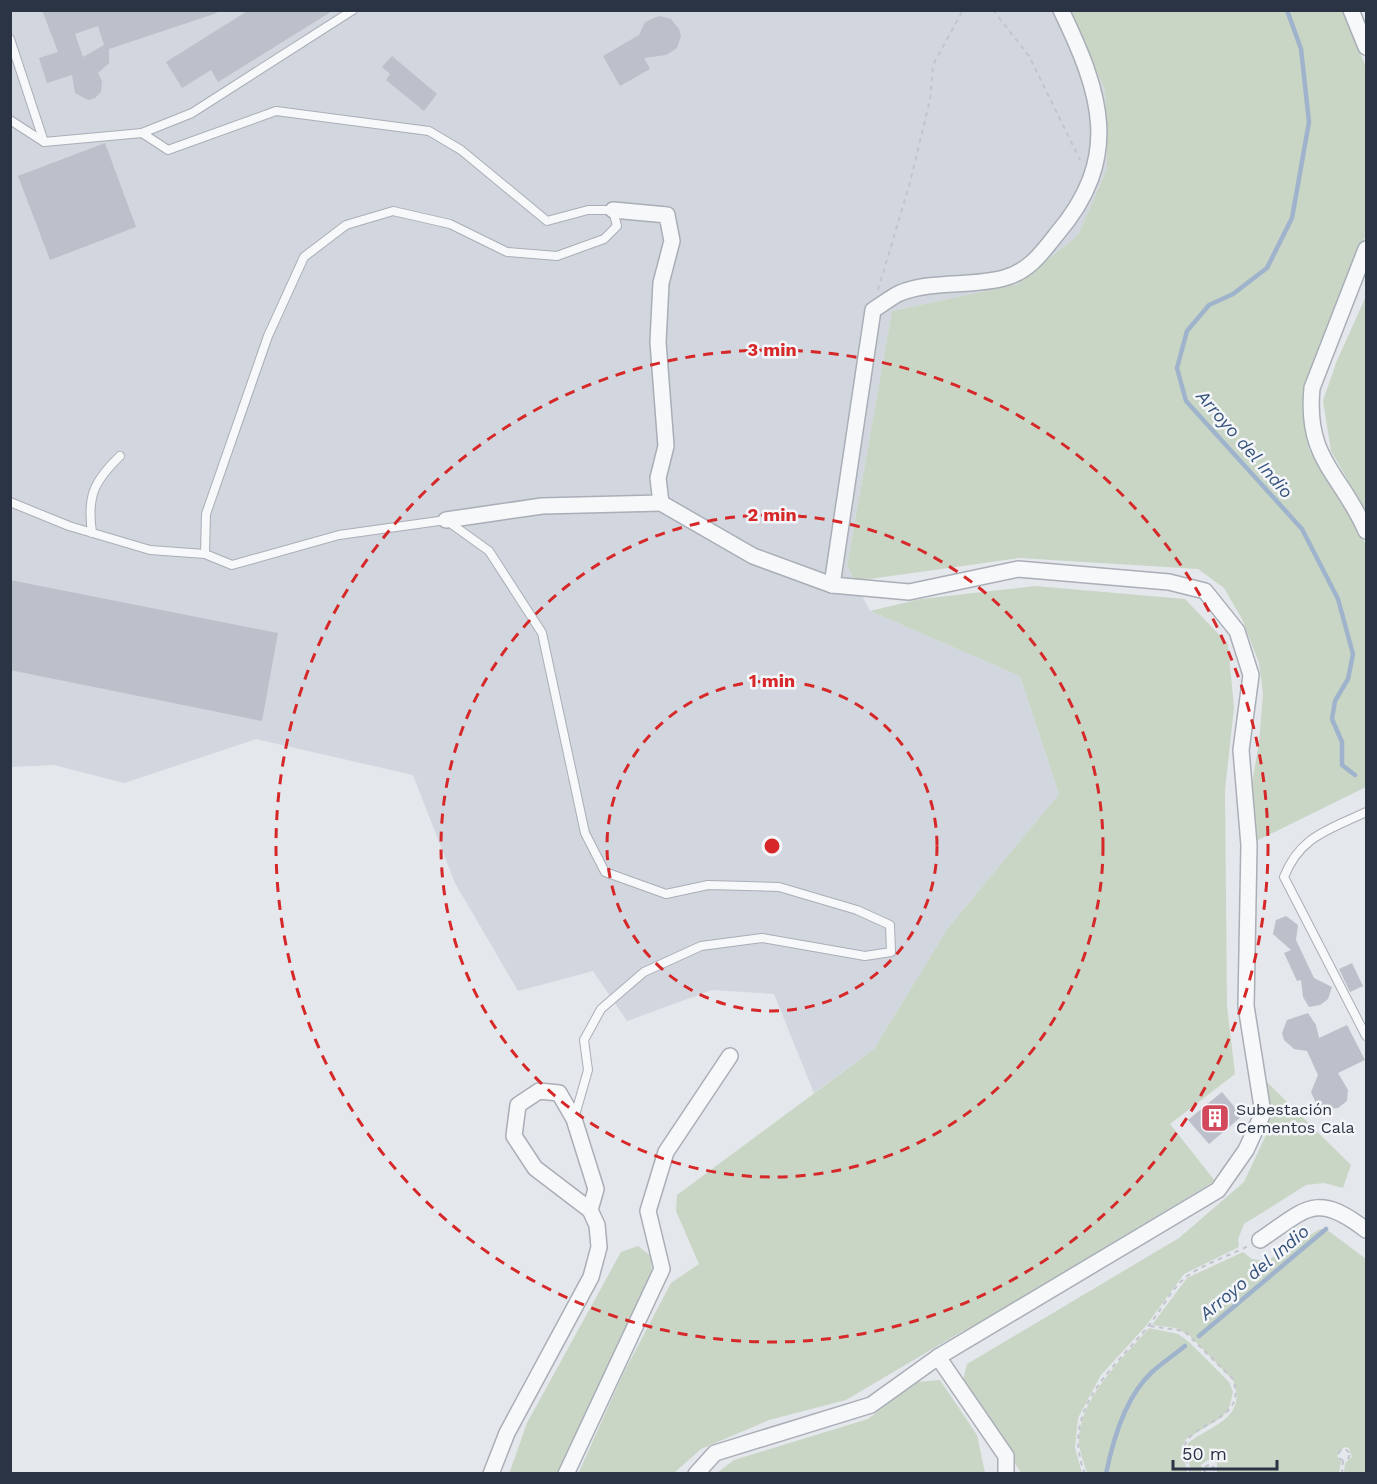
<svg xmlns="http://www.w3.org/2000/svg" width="1377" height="1484" viewBox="0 0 1377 1484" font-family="'Work Sans',sans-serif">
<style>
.built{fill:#d2d6de}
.green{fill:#c9d6c5}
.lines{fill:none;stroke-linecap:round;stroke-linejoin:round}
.stream{stroke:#9fb4cc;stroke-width:4.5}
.building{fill:#bbc0ca;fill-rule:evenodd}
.service-casing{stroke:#a9aeb7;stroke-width:10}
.minor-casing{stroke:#a9aeb7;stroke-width:18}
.path{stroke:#c2c5cb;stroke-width:2;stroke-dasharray:4.5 4.5;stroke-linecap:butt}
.service{stroke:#f7f8fa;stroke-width:8}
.minor{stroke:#f7f8fa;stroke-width:15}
.ring{fill:none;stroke:#d62828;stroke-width:3;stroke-dasharray:10 8}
.labels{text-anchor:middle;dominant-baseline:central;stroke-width:5;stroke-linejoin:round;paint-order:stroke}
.poi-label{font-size:16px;fill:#2b3445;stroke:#f4f6f9;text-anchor:start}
.water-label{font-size:18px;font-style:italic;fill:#34527a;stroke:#f4f6f9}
.centre{fill:#d62828;stroke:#f4f6f9;stroke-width:3}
.ring-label{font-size:18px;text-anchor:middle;font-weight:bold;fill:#d62828;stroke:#f4f6f9;stroke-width:5;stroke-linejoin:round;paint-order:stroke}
</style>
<rect width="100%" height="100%" fill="#e4e7ec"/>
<polygon class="built" points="10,11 1069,11 1105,90 1107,169 1078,235 1018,284 892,311 847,566 870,611 1020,676 1059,794 948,928 874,1049 814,1093 774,994 712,990 627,1021 593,971 518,991 455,883 413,775 256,739 124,783 54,765 11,767"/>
<g class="green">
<polygon points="1069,11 1343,11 1366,67 1366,234 1308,388 1303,418 1309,449 1362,535 1366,547 1366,787 1256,841 1252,784 1259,742 1263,694 1259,663 1242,619 1224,588 1198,569 1019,558 855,581 847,566 892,311 1018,284 1078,235 1107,169 1105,90"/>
<polygon points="1366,296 1366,512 1331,451 1323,401 1336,363"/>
<polygon points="1035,586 1185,599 1228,644 1234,708 1225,790 1227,1006 1235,1074 1170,1124 1215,1181 1109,1245 1032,1297 961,1332 846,1400 769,1420 701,1449 674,1473 578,1474 623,1374 671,1283 699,1264 676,1211 677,1195 874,1049 948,928 1059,794 1020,676 870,611 921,599"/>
<polygon points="1265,1080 1351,1165 1343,1188 1324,1183 1306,1185 1244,1224 1238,1239 1239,1247 1184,1274 1145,1327 1101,1375 1078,1418 1075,1448 1082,1473 1021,1473 963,1380 967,1364 1179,1238 1244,1182 1267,1133"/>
<path d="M1320 1229H1326L1366 1259V1473H1344L1345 1463 1352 1457 1349 1448 1344 1447 1337 1456 1341 1462 1339 1473H1217V1463L1208 1460 1201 1465V1473H1192L1186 1452 1188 1443C1212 1425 1248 1418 1233 1380L1189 1335 1175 1328 1152 1325 1187 1278 1243 1252 1252 1259 1266 1261Z"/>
<polygon points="638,1246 651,1256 652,1277 560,1473 509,1474 527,1423 621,1252"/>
<path d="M1149 1328 1178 1334 1189 1342 1229 1382 1233 1392 1229 1408 1222 1417 1186 1439 1182 1448 1187 1473H1087C1084 1463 1080 1453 1079 1442 1078 1399 1123 1358 1149 1328Z"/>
<polygon points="940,1380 977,1435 985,1473 717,1473 734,1460 868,1419 916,1382"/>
</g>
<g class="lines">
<g class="stream">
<polyline points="1287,10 1301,49 1309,122 1292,218 1267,268 1233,294 1209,305 1187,331 1177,368 1186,401 1302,529 1338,599 1353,654 1348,679 1335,701 1332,719 1342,742 1342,765 1355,775"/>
<polyline points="1199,1336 1326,1229"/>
<path d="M1106 1474C1113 1439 1125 1397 1152 1372 1162 1363 1174 1355 1185 1346"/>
</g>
</g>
<g class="building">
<path d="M42 10H216L217 13 109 49V63L98 73 102 81 101 92 95 98 88 100 75 93 72 75 47 83 39 58 58 52ZM98 26 104 45 83 57 75 34Z"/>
<polygon points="249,10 334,10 218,82 211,70 182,88 166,62"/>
<polygon points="659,16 671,19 679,29 681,36 677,48 666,55 644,58 650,69 620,86 603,56 639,35 645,22"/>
<polygon points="392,56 437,94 424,111 386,80 390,74 382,67"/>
<polygon points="105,143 136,227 50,260 18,176"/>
<polygon points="10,580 278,633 262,721 10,670"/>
<polygon points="1286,916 1298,925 1296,940 1314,978 1332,987 1328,999 1320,1005 1309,1007 1303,997 1301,980 1297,981 1284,953 1291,950 1273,934 1276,920"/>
<polygon points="1352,963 1363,986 1350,992 1339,969"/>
<polygon points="1308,1013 1316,1025 1319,1038 1347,1025 1365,1060 1338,1073 1348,1090 1347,1101 1338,1108 1324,1109 1317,1105 1311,1092 1318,1075 1307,1051 1294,1049 1284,1040 1282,1033 1287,1020"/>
<polygon points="1222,1092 1242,1116 1209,1144 1188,1120"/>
</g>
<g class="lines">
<g class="service-casing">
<g id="service">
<polyline points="10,39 44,142 142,133 192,113 353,10"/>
<polyline points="10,120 44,142"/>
<polyline points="142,133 168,150 276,111 429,131 461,150 547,221 588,210 613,210 617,226 604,239 557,256 507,252 450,224 393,211 346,225 304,257 268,336 206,514 205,554 232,565 339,535 446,520 489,551 542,633 585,833 605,872 666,894 708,885 779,887 857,910 890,925 891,952 865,956 762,938 701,946 644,972 601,1009 584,1040 588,1070 574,1119"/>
<polyline points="10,502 69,526 150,550 205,554"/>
<path d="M92 533C87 497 93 482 120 456"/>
<path d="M1366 812C1329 830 1300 836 1284 877L1366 1036"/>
</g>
</g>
<g class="minor-casing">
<g id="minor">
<polyline points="1351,10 1366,47"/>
<polyline points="613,210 667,215 672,241 661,283 658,342 666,446 658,478 661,503 753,556 832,585 909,592 1018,569 1169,582 1205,591 1237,631 1251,675 1241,750 1249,845 1246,1006 1263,1113 1246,1150 1218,1190 938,1357 871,1405 715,1453 696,1474"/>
<path d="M1366 249 1312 388C1305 460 1341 473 1366 531"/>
<polyline points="446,520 542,506 661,503"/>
<path d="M832 585 873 310C882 305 891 297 900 293 932 280 972 287 1004 278 1028 272 1042 253 1056 235 1123 157 1101 93 1061 10"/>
<path d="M1260 1240C1306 1209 1316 1191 1366 1230"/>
<polyline points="938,1357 1006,1456 1006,1474"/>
<polyline points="491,1474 507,1433 591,1277 599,1247 597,1225 590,1210 535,1168 514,1136 518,1105 539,1091 559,1093 574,1119 596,1189 590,1210"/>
<polyline points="566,1474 662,1269 648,1211 666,1152 730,1056"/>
</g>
</g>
<g class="path">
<polyline points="993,10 1029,56 1080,160"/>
<polyline points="878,290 909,186 930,100 933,65 963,10"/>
<path d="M1150 1326 1184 1331 1233 1379C1249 1424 1185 1421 1184 1450 1184 1457 1189 1467 1191 1474"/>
<circle cx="1344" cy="1455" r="5.5"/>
<path d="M1085 1474C1059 1409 1114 1369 1150 1324 1161 1310 1172 1288 1186 1277 1203 1264 1229 1256 1248 1246"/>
<polyline points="1206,1474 1203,1468 1210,1464 1214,1468 1212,1474"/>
<polyline points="1342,1474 1343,1461"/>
</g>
<use href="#service" class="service"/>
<use href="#minor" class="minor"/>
</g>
<g class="ring">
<circle cx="772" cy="846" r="165"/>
<circle cx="772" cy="846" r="331"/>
<circle cx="772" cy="846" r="496"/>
</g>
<defs>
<g id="building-square" transform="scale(1.5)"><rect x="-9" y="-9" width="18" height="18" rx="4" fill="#d1495b" stroke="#f4f6f9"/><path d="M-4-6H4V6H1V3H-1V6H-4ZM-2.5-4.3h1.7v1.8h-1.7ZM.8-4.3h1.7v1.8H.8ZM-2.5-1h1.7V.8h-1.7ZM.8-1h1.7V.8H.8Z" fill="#fff"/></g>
</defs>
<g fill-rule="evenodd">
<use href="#building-square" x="1215" y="1118"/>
</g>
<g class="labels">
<g class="poi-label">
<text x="1236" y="1109">Subestación<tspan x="1236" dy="18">Cementos Cala</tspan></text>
</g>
<g class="water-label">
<text transform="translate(1245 444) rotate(49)">Arroyo del Indio</text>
<text transform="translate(1254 1272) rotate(-40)">Arroyo del Indio</text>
</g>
</g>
<circle cx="772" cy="846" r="9" class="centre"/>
<g class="ring-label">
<text x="772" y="356">3 min</text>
<text x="772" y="521">2 min</text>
<text x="772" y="687">1 min</text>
</g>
<rect width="1377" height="1484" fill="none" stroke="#2b3445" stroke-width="24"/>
<path d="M1173 1460v9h104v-9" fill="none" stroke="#2b3445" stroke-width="3"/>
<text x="1182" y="1460" font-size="18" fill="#2b3445" stroke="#f4f6f9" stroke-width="4.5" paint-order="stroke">50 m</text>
</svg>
